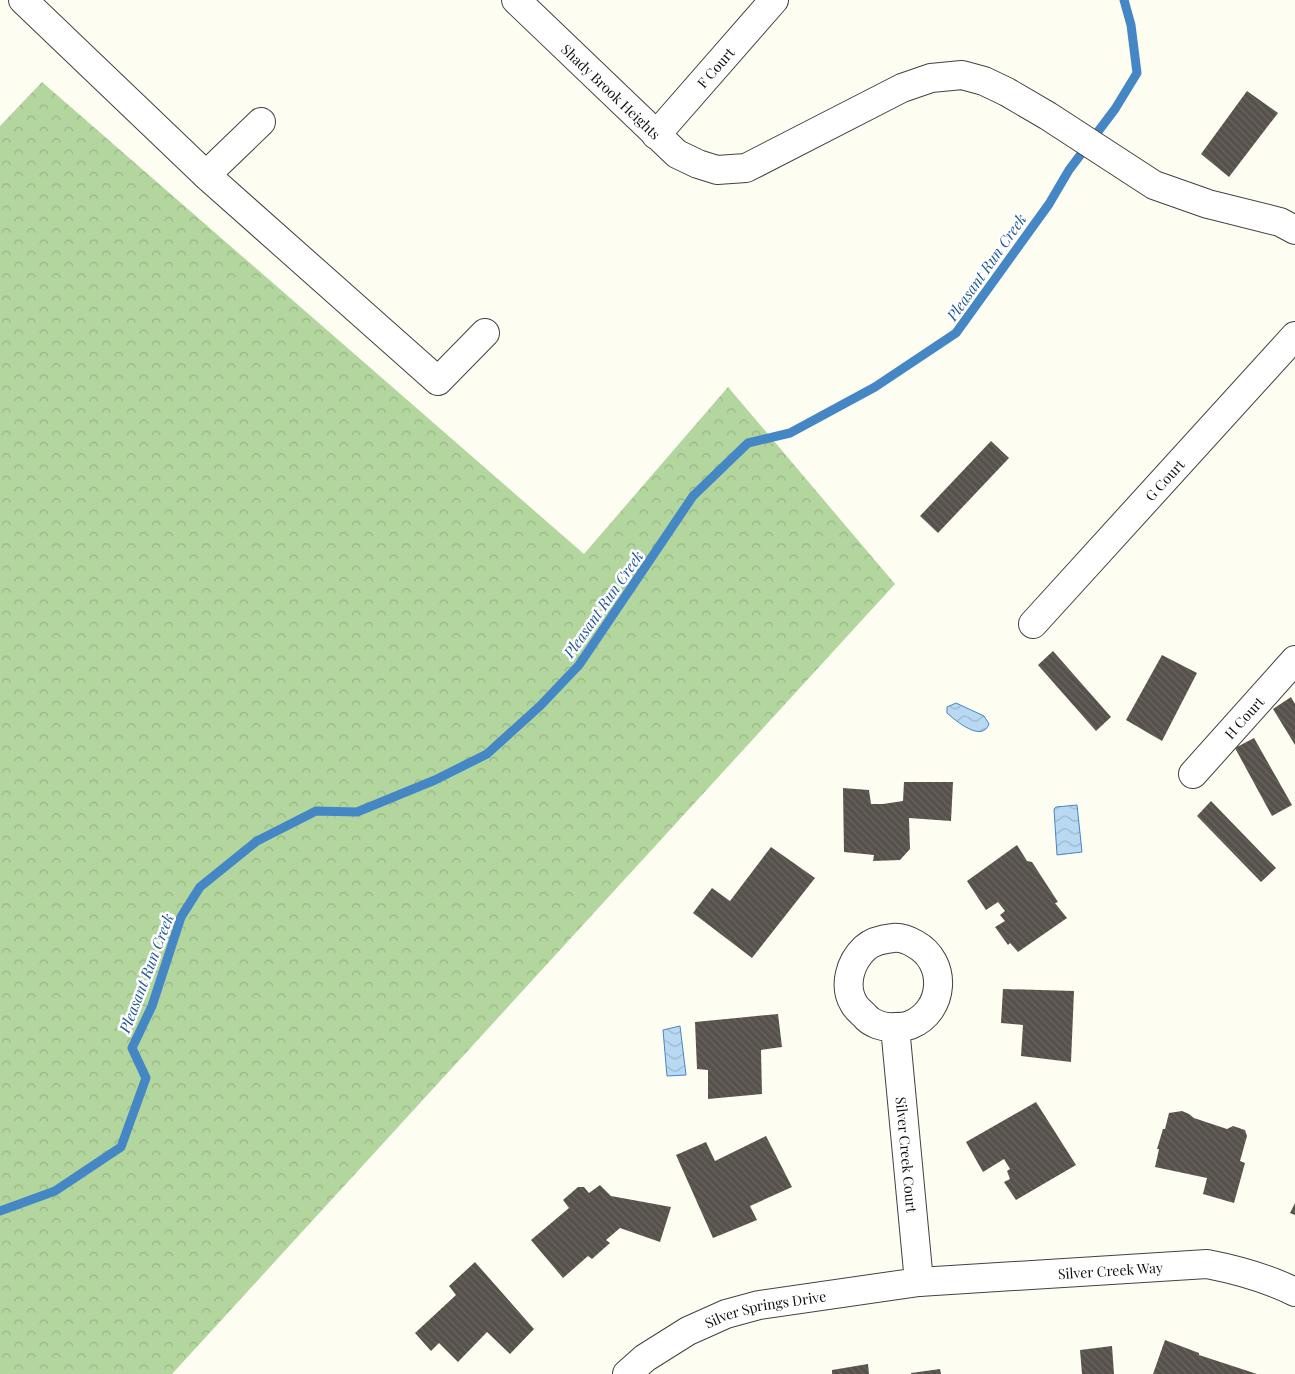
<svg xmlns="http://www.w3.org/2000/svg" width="1295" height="1374" viewBox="0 0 1295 1374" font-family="'Playfair Display',serif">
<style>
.forest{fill:url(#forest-crowns)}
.water{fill:url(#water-waves);stroke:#4586c4}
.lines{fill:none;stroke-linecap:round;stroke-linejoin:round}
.stream{stroke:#4586c4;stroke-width:9}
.building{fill:url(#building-back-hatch)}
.minor-casing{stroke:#424242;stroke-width:30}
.minor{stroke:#fff;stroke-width:28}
.labels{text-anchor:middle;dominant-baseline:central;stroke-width:5;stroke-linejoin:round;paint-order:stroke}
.street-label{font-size:14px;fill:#0f0f0f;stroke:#fff}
.water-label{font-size:15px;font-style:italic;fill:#205999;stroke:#fff}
</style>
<defs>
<pattern id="forest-crowns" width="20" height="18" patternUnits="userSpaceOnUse" patternTransform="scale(1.25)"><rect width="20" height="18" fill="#b2d69d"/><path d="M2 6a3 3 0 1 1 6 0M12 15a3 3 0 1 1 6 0" fill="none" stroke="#98b686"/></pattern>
<pattern id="water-waves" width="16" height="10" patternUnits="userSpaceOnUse" patternTransform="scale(1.25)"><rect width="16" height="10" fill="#b9d8f2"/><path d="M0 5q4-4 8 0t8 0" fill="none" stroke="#9eb8ce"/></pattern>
<pattern id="building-back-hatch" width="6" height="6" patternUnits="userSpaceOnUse" patternTransform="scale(1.25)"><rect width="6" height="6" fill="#57514c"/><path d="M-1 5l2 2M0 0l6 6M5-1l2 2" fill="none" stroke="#6a6561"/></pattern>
</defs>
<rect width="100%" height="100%" fill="#fefdf2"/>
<polygon class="forest" points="42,82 584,554 728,387 895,584 172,1374 0,1374 0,126"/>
<g class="water">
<path d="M956 703 984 716 989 724C982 743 956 721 947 713V707Z"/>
<polygon points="1077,805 1082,852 1057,855 1054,809 1056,807"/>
<polygon points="680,1026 686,1075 667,1076 663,1030"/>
</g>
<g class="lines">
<polyline class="stream" points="0,1211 55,1191 121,1147 146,1078 132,1048 152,1006 181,917 200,887 257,841 316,811 357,812 435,780 487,754 540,706 579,665 693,496 748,443 790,433 875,387 956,333 1049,204 1069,170 1115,109 1137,73 1131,25 1124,0"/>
</g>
<g class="building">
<polygon points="1247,91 1278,113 1229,177 1201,154"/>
<polygon points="991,441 1009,458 938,533 920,516"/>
<polygon points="1053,651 1111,717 1096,731 1038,665"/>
<polygon points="1162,655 1197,673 1162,741 1126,720"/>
<polygon points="1291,697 1295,704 1295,745 1273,709"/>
<polygon points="1254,738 1292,805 1272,816 1235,748"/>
<polygon points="904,782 953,782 951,821 909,818 910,849 900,860 873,861 874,855 844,852 843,788 869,790 871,804 883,804 903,801"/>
<polygon points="1211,801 1276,868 1261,882 1197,816"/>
<polygon points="1017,845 1027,861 1032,862 1058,902 1055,903 1067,918 1018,952 1010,943 1008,945 995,927 1005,921 1000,915 1005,911 998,902 986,910 967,881"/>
<polygon points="771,847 815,878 752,958 693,913 712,888 730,901"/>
<polygon points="1003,989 1074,991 1071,1062 1021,1056 1023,1025 1001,1023"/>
<polygon points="778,1014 782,1047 761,1050 762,1094 708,1099 708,1070 697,1069 695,1022"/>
<polygon points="1036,1102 1076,1165 1016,1200 1004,1182 1010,1179 1007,1171 1010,1169 1004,1159 983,1172 966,1142"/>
<polygon points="1182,1111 1189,1114 1194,1118 1227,1129 1233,1126 1245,1130 1247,1136 1240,1161 1245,1163 1234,1203 1203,1194 1207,1178 1155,1167 1159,1149 1157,1149 1163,1129 1165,1129 1169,1113"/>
<polygon points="766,1136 792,1187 750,1206 757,1220 713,1238 676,1155 706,1142 715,1161"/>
<polygon points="600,1185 611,1196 671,1207 660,1242 620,1228 606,1240 610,1243 592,1259 588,1256 563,1278 531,1240 569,1208 563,1200 578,1187 584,1187 589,1193"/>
<polygon points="1295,1203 1295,1215 1290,1213"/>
<polygon points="475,1262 534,1329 510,1354 487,1332 458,1362 439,1343 431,1351 415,1333 456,1295 449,1286"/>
<polygon points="1165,1340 1199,1353 1199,1355 1257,1374 1153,1374"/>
<polygon points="1112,1346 1114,1374 1082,1374 1080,1350"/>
<polygon points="868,1364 869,1374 832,1374 832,1370"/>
<polygon points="940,1369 941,1374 911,1374 911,1373"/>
</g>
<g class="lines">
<g class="minor-casing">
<g id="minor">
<polyline points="23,0 206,175 261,122"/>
<path id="s1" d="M516 0 677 154 698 164 717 170 746 168 902 88 931 78 962 75 984 81 1007 92 1048 116 1154 185 1208 204 1280 222 1295 230"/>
<path id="s2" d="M656 135 774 0"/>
<polyline points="206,175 438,381 485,333"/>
<path id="s3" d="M1033 624 1295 336"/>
<path id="s4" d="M1193 774 1295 660"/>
<path id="s5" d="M895 1027C884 1028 871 1024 864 1015 861 1012 856 1008 854 1004 843 986 850 962 865 948 873 941 883 939 893 938 901 937 908 940 915 944 948 962 945 1011 910 1025 905 1027 899 1027 895 1027L919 1282"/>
<path id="s6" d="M627 1374 645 1358 688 1331 726 1314 759 1305 919 1282 1207 1264C1238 1270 1267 1278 1295 1292"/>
</g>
</g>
<use href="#minor" class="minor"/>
</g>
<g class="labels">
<g class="street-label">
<text stroke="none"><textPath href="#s2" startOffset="90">F Court</textPath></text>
<text stroke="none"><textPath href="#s1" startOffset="132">Shady Brook Heights</textPath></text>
<text stroke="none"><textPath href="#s3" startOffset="195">G Court</textPath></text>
<text stroke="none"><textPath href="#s4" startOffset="76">H Court</textPath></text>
<text stroke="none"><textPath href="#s5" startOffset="409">Silver Creek Court</textPath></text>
<text stroke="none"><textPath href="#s6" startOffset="504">Silver Creek Way</textPath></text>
<text stroke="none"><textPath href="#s6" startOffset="156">Silver Springs Drive</textPath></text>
</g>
<g class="water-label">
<text transform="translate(986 267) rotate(-55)">Pleasant Run Creek</text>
<text transform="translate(603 604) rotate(-55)">Pleasant Run Creek</text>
<text transform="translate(146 973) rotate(-69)">Pleasant Run Creek</text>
</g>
</g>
</svg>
